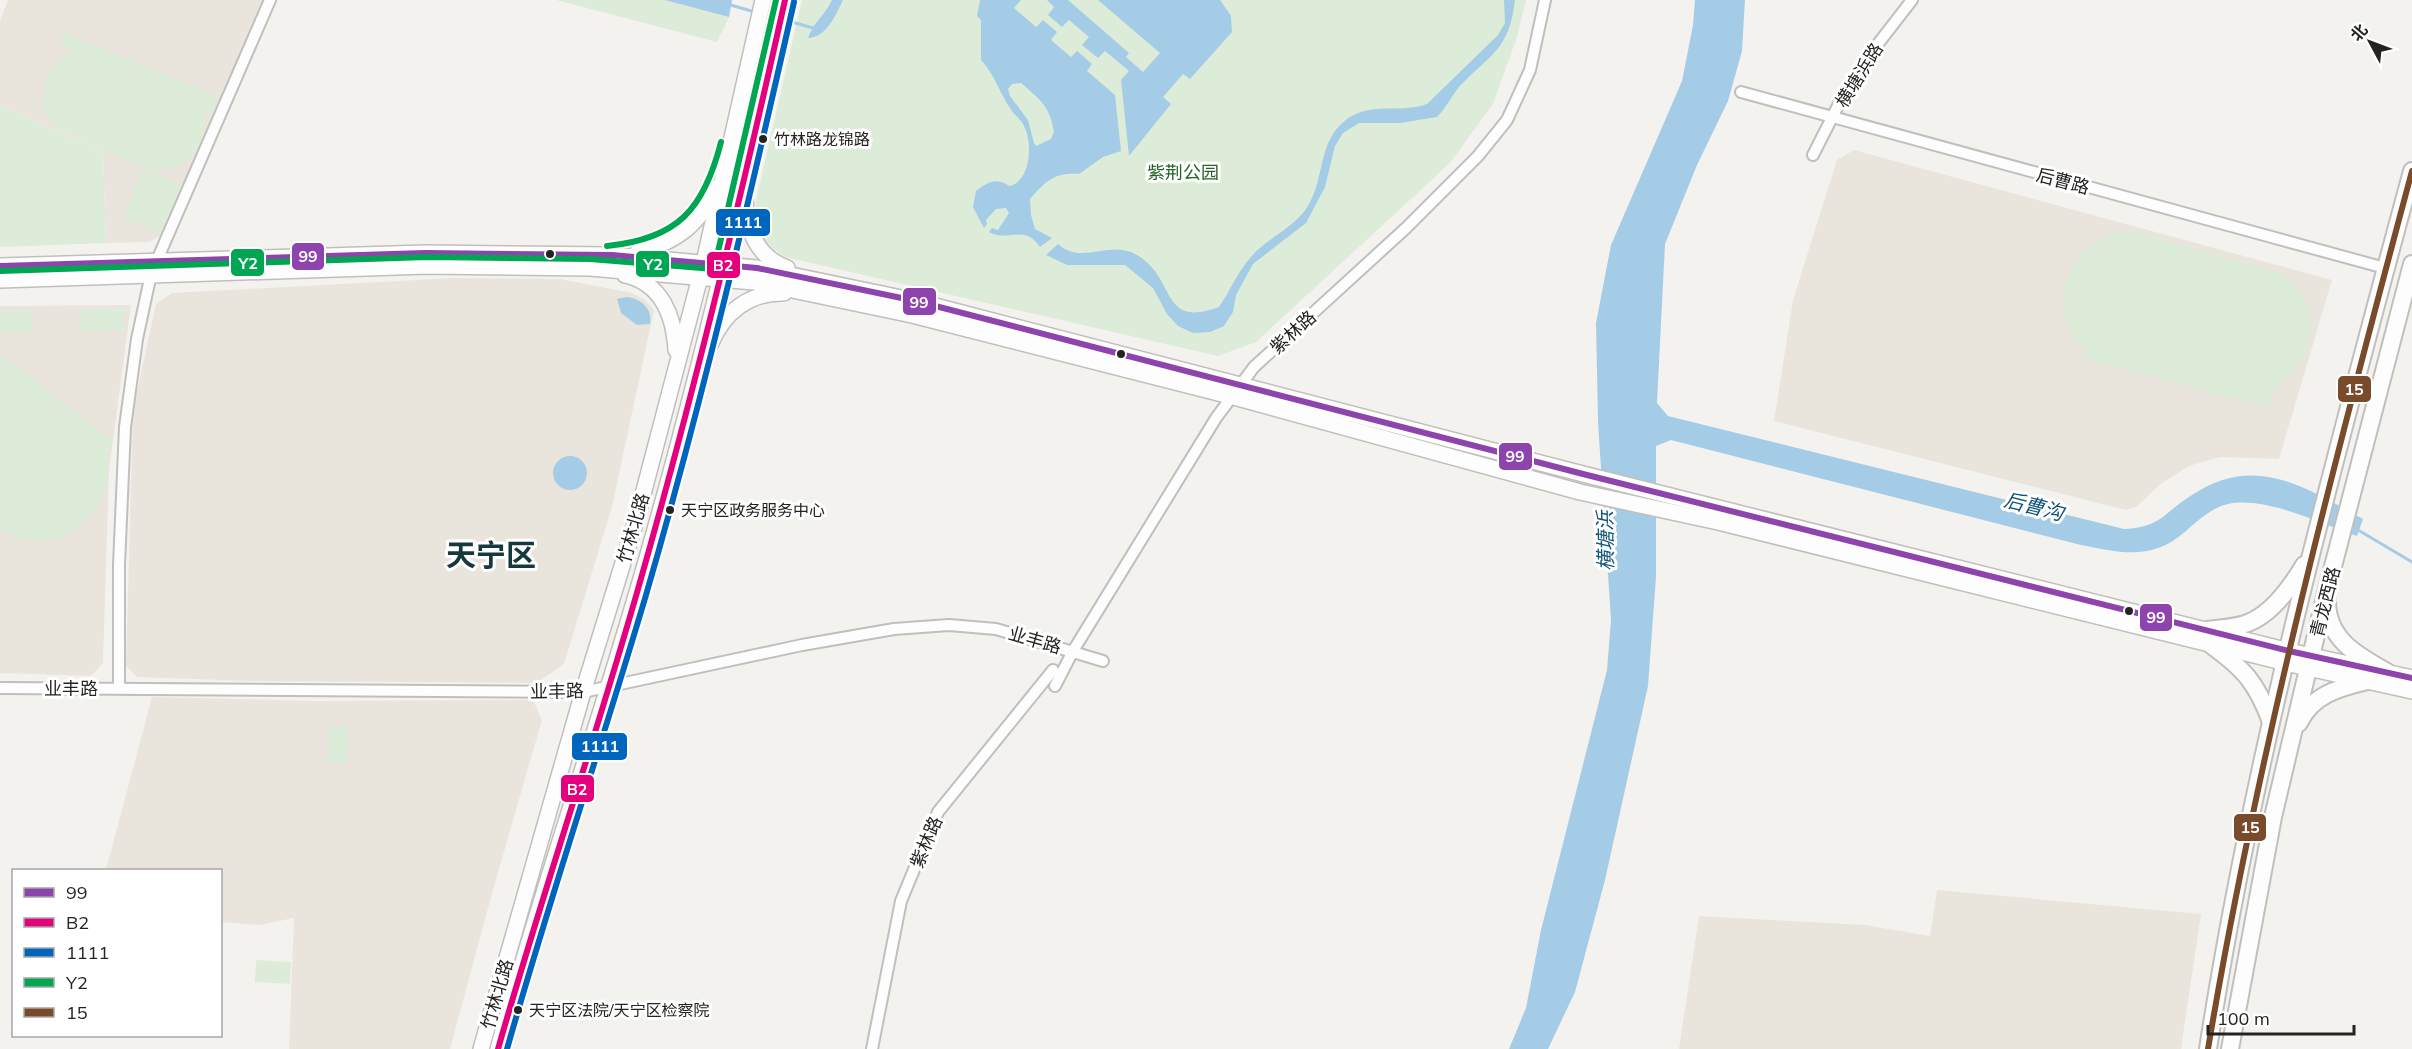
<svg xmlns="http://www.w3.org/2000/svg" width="2412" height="1049" viewBox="0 0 2412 1049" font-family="Mulish,'Noto Sans SC',sans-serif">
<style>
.built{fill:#e9e5dd}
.green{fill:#dcecd9}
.water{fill:#a5cce6;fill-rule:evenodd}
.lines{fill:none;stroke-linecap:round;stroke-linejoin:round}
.stream{stroke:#a5cce6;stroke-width:3}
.minor-casing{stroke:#c0bfbd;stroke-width:14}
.secondary-casing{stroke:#c0bfbd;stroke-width:18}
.primary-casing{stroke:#c0bfbd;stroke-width:20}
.minor{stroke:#fdfdfd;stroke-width:10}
.secondary{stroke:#fdfdfd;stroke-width:15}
.primary{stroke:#fdfdfd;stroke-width:16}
.bus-1-casing{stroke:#fff;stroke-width:10}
.bus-2-casing{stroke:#fff;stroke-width:10}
.bus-3-casing{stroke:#fff;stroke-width:10}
.bus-4-casing{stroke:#fff;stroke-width:10}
.bus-5-casing{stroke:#fff;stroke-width:10}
.bus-1{stroke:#8e44ad;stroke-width:6}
.bus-2{stroke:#e5007d;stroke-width:6}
.bus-3{stroke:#0065bd;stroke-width:6}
.bus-4{stroke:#00a651;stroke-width:6}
.bus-5{stroke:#7a4b2a;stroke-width:6}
.bus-dot{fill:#242321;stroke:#fff;stroke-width:2}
.labels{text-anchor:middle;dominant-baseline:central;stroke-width:6;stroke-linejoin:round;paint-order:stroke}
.bus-label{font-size:16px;fill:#242321;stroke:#fff;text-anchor:start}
.street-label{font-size:18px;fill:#242321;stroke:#fff}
.park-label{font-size:18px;fill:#276327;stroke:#fff}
.water-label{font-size:20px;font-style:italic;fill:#105479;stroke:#fff}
.town-label{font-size:30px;font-weight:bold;fill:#17393d;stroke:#fff}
.line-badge{stroke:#fff;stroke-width:2}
.badge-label{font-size:16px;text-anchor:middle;font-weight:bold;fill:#fff}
</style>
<rect width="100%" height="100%" fill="#f4f2ef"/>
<g class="built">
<polygon points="8,0 263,0 164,234 149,242 106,243 103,152 0,105 0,21"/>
<polygon points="1854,150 2332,280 2279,459 2220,457 2189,466 2162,483 2136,507 2126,510 1774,421 1793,300 1837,160"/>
<polygon points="454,278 560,279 632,293 645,300 654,310 612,507 564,664 537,683 248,681 137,677 126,666 133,410 156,304 172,293"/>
<polygon points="131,305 109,471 103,663 91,676 0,673 0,306"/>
<polygon points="152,697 314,701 533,700 542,720 494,886 450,1049 289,1049 294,918 259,925 221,922 220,870 106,870"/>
<polygon points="1937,890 2201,914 2181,1049 1679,1049 1699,916 1865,925 1930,936"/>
</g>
<g class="green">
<polygon points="556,0 732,0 729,17 717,42"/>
<path d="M802 0H1526L1517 37 1493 104 1450 163 1256 342 1218 356 785 257C761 240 756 235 755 205Z"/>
<path d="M65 33 219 97 214 112 204 109C206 127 204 142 191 156 184 164 175 169 163 170 141 171 83 140 60 130 30 104 42 69 74 52L60 46Z"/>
<polygon points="0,105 103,152 106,243 0,247"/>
<polygon points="144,168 184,185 163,235 123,218"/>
<path d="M2130 231 2282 274C2316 294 2319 336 2298 367 2292 376 2279 381 2274 390 2272 395 2271 402 2270 408L2082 358 2084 349C2042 305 2069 235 2130 231Z"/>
<polygon points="124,308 124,330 81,331 81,309"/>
<polygon points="32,310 32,332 0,333 0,311"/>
<path d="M0 353 112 441C104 454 110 467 107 481 95 532 46 558 0 529Z"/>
<polygon points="328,725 348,725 347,763 327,763"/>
<polygon points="256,960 291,962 290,984 255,982"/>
</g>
<g class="water">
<polygon points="665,0 732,0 729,17"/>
<path d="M832 0H843C835 16 827 37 808 38 814 21 824 17 832 0Z"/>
<path d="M980 0H1021L1014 8 1036 27 1043 20 1057 32 1051 40 1071 57 1077 51 1092 64 1087 71 1115 95 1121 151 1103 157 1079 174C1054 172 1046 181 1030 199L1031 215 1035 229 1052 238 1040 247C1024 223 1008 243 989 232L992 228 998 230 1009 213 1006 208 996 209 986 220 987 224 984 228 973 207 976 191C988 182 996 177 1009 186 1031 182 1033 143 1024 126 1021 119 1014 115 1010 108 999 92 995 75 981 60V20L977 16ZM1021 83C1040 100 1049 104 1054 132L1051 139 1036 146 1034 143 1028 120 1010 96 1008 89 1012 84Z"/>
<polygon points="1047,0 1068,0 1129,53 1126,57 1143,72 1160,53 1098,0 1220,0 1231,16 1232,32 1190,79 1183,74 1163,97 1171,104 1129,156 1121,80 1129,71 1105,51 1098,58 1082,45 1089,37 1069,20 1062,27 1048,15 1054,7"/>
<path d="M1504 0H1515C1509 51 1490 54 1459 87 1451 97 1446 108 1437 117L1400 123H1359L1343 133 1335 146 1325 187 1306 223 1253 264 1236 295 1233 312 1224 326 1210 332 1193 333 1178 326 1167 314 1153 288 1125 265H1067L1046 255 1058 244C1083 266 1109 239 1137 255 1177 278 1159 329 1219 307 1230 291 1238 271 1251 257 1267 238 1292 229 1306 209 1326 180 1316 142 1347 119 1373 101 1401 114 1427 104L1498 35 1505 23Z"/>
<path d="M1695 0H1745L1742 51 1728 101 1697 165 1665 244 1657 403 1668 416 2124 529C2162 527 2163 513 2192 495 2255 453 2305 487 2363 519L2357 536C2322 524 2266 496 2228 504 2213 507 2197 521 2186 531 2152 561 2122 553 2081 545L1671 440 1656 446V577L1648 686 1605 880 1575 992 1548 1049H1509L1526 1008 1541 930 1607 670 1611 620 1598 422 1596 323 1611 245 1682 81 1693 25Z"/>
<path d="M626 297C640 298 653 308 650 324L637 325 621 313 617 299Z"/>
<circle cx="570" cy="473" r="17"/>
</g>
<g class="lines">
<g class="stream">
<polyline points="727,4 755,12"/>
<polyline points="785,20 813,28"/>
<polyline points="2358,530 2412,562"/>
</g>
<g class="minor-casing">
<g id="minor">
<polyline points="1741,92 2385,268"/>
<polyline points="1813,155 1845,92 1874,49 1912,0"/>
<polyline points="1055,686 1073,651 1216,418 1254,367 1406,228 1478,156 1507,120 1530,70 1545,0"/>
<polyline points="0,688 583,692 802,645 894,629 949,625 996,629 1103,661"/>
<polyline points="119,688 119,565 125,427 137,339 151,274 270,0"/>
<polyline points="872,1049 901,901 938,812 1053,670"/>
</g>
</g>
<g class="secondary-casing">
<g id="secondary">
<path d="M745 199C746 229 757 257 787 268"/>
<path d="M638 251C676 243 700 224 715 188"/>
<polyline points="0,266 425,253 612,255 757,268 916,301 1583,474 2289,651 2412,678"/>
<path d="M625 275C662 283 674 317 676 350"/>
<polyline points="0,280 427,266 590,268 754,282 912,315 1230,396 1580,492 1718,522 2286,663 2412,691"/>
<path d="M711 343C724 312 750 292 784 293"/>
<polyline points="481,1049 583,692 636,521 704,262 763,0"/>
<path d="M498 1049C546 873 608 701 656 526 705 352 746 176 785 0"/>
</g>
</g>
<g class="primary-casing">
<g id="primary">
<path d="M2327 602C2328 640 2357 655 2387 672"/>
<path d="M2207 630C2219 628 2233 628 2245 624 2270 616 2291 587 2304 565"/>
<path d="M2211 645C2244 669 2257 683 2271 722"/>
<path d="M2299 723C2312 695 2338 688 2367 681"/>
<path d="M2208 1049C2254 752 2334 461 2412 171"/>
<polyline points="2230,1049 2273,817 2325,597 2412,264"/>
</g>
</g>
<use href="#minor" class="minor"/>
<use href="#secondary" class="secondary"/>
<use href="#primary" class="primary"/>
<g class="bus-1-casing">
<polyline id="bus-1" points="0,266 425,253 612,255 757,268 916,301 1583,474 2289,651 2412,678"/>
</g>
<g class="bus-2-casing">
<path id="bus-2" d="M498 1049C542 895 594 743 638 589 694 394 741 198 785 0"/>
</g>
<g class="bus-3-casing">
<path id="bus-3" d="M507 1049C550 897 601 747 646 595 703 399 749 201 794 2"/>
</g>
<g class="bus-4-casing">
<g id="bus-4">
<path d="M607 246C678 239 704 209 721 142"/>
<polyline points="0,271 427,257 590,259 714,269 776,0"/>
</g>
</g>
<g class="bus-5-casing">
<path id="bus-5" d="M2208 1049C2258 752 2334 462 2412 171"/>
</g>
<use href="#bus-1" class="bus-1"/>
<use href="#bus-2" class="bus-2"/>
<use href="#bus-3" class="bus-3"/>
<use href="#bus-4" class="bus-4"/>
<use href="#bus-5" class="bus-5"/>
</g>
<g class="bus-dot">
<circle cx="763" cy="139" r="5"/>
<circle cx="550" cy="254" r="5"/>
<circle cx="1121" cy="354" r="5"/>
<circle cx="670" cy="510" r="5"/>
<circle cx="2129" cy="611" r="5"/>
<circle cx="518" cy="1010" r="5"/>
</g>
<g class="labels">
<g class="bus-label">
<text x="774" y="139">竹林路龙锦路</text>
<text x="681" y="510">天宁区政务服务中心</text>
<text x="529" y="1010">天宁区法院/天宁区检察院</text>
</g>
<g class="street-label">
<text transform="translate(1859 75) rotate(-58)">横塘浜路</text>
<text transform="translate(2063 181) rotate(15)">后曹路</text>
<text transform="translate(1293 332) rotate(-42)">紫林路</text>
<text transform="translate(633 528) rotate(-74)">竹林北路</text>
<text transform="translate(2325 602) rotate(-76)">青龙西路</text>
<text transform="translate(1035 640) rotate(16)">业丰路</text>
<text x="71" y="688">业丰路</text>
<text transform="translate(557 691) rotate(-1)">业丰路</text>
<text transform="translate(926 842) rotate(-67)">紫林路</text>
<text transform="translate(497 994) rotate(-74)">竹林北路</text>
</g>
<g class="park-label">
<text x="1183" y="172">紫荆公园</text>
</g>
<g class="water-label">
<text transform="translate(2034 506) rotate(14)">后曹沟</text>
<text transform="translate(1605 541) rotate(-91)">横塘浜</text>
</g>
<g class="town-label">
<text x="491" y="555">天宁区</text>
</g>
</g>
<g class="line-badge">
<rect x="715" y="208" width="56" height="29" rx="6" fill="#0065bd"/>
<rect x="291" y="242" width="34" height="29" rx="6" fill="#8e44ad"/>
<rect x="230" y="248" width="35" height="29" rx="6" fill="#00a651"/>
<rect x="635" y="250" width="35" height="28" rx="6" fill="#00a651"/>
<rect x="706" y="251" width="35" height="28" rx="6" fill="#e5007d"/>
<rect x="902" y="287" width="35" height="29" rx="6" fill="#8e44ad"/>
<rect x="2337" y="375" width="35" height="28" rx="6" fill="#7a4b2a"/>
<rect x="1498" y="442" width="35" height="29" rx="6" fill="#8e44ad"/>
<rect x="2139" y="603" width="34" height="29" rx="6" fill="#8e44ad"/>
<rect x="571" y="732" width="57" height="29" rx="6" fill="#0065bd"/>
<rect x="560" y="774" width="35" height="29" rx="6" fill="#e5007d"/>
<rect x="2233" y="813" width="34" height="29" rx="6" fill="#7a4b2a"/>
</g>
<g class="badge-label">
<text x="743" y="228">1111</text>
<text x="308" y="262">99</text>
<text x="248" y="269">Y2</text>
<text x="653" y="270">Y2</text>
<text x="723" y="271">B2</text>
<text x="919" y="308">99</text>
<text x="2354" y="395">15</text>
<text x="1515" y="462">99</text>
<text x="2156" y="623">99</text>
<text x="600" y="752">1111</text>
<text x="577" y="795">B2</text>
<text x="2250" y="833">15</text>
</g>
<rect x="12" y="869" width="210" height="168" fill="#ffffff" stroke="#a7a7a6" stroke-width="1.5"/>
<rect x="24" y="888" width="30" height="9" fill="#8e44ad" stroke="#a7a7a6" stroke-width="1.5"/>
<text x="66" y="899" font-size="18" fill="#242321">99</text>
<rect x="24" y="918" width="30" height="9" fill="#e5007d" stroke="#a7a7a6" stroke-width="1.5"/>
<text x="66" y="929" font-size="18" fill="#242321">B2</text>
<rect x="24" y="948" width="30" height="9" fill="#0065bd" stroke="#a7a7a6" stroke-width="1.5"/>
<text x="66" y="959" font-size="18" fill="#242321">1111</text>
<rect x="24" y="978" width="30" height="9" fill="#00a651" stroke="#a7a7a6" stroke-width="1.5"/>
<text x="66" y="989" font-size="18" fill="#242321">Y2</text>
<rect x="24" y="1008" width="30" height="9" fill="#7a4b2a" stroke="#a7a7a6" stroke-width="1.5"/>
<text x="66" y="1019" font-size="18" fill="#242321">15</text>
<g transform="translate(2370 42) rotate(311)" stroke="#ffffff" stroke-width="4.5" paint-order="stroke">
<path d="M0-4.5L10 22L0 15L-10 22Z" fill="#242321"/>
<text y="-9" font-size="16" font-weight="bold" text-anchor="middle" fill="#242321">北</text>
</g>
<path d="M2208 1025v9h146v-9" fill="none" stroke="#242321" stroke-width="3"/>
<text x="2217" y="1025" font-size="18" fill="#242321" stroke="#ffffff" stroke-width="4.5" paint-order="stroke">100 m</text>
</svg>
